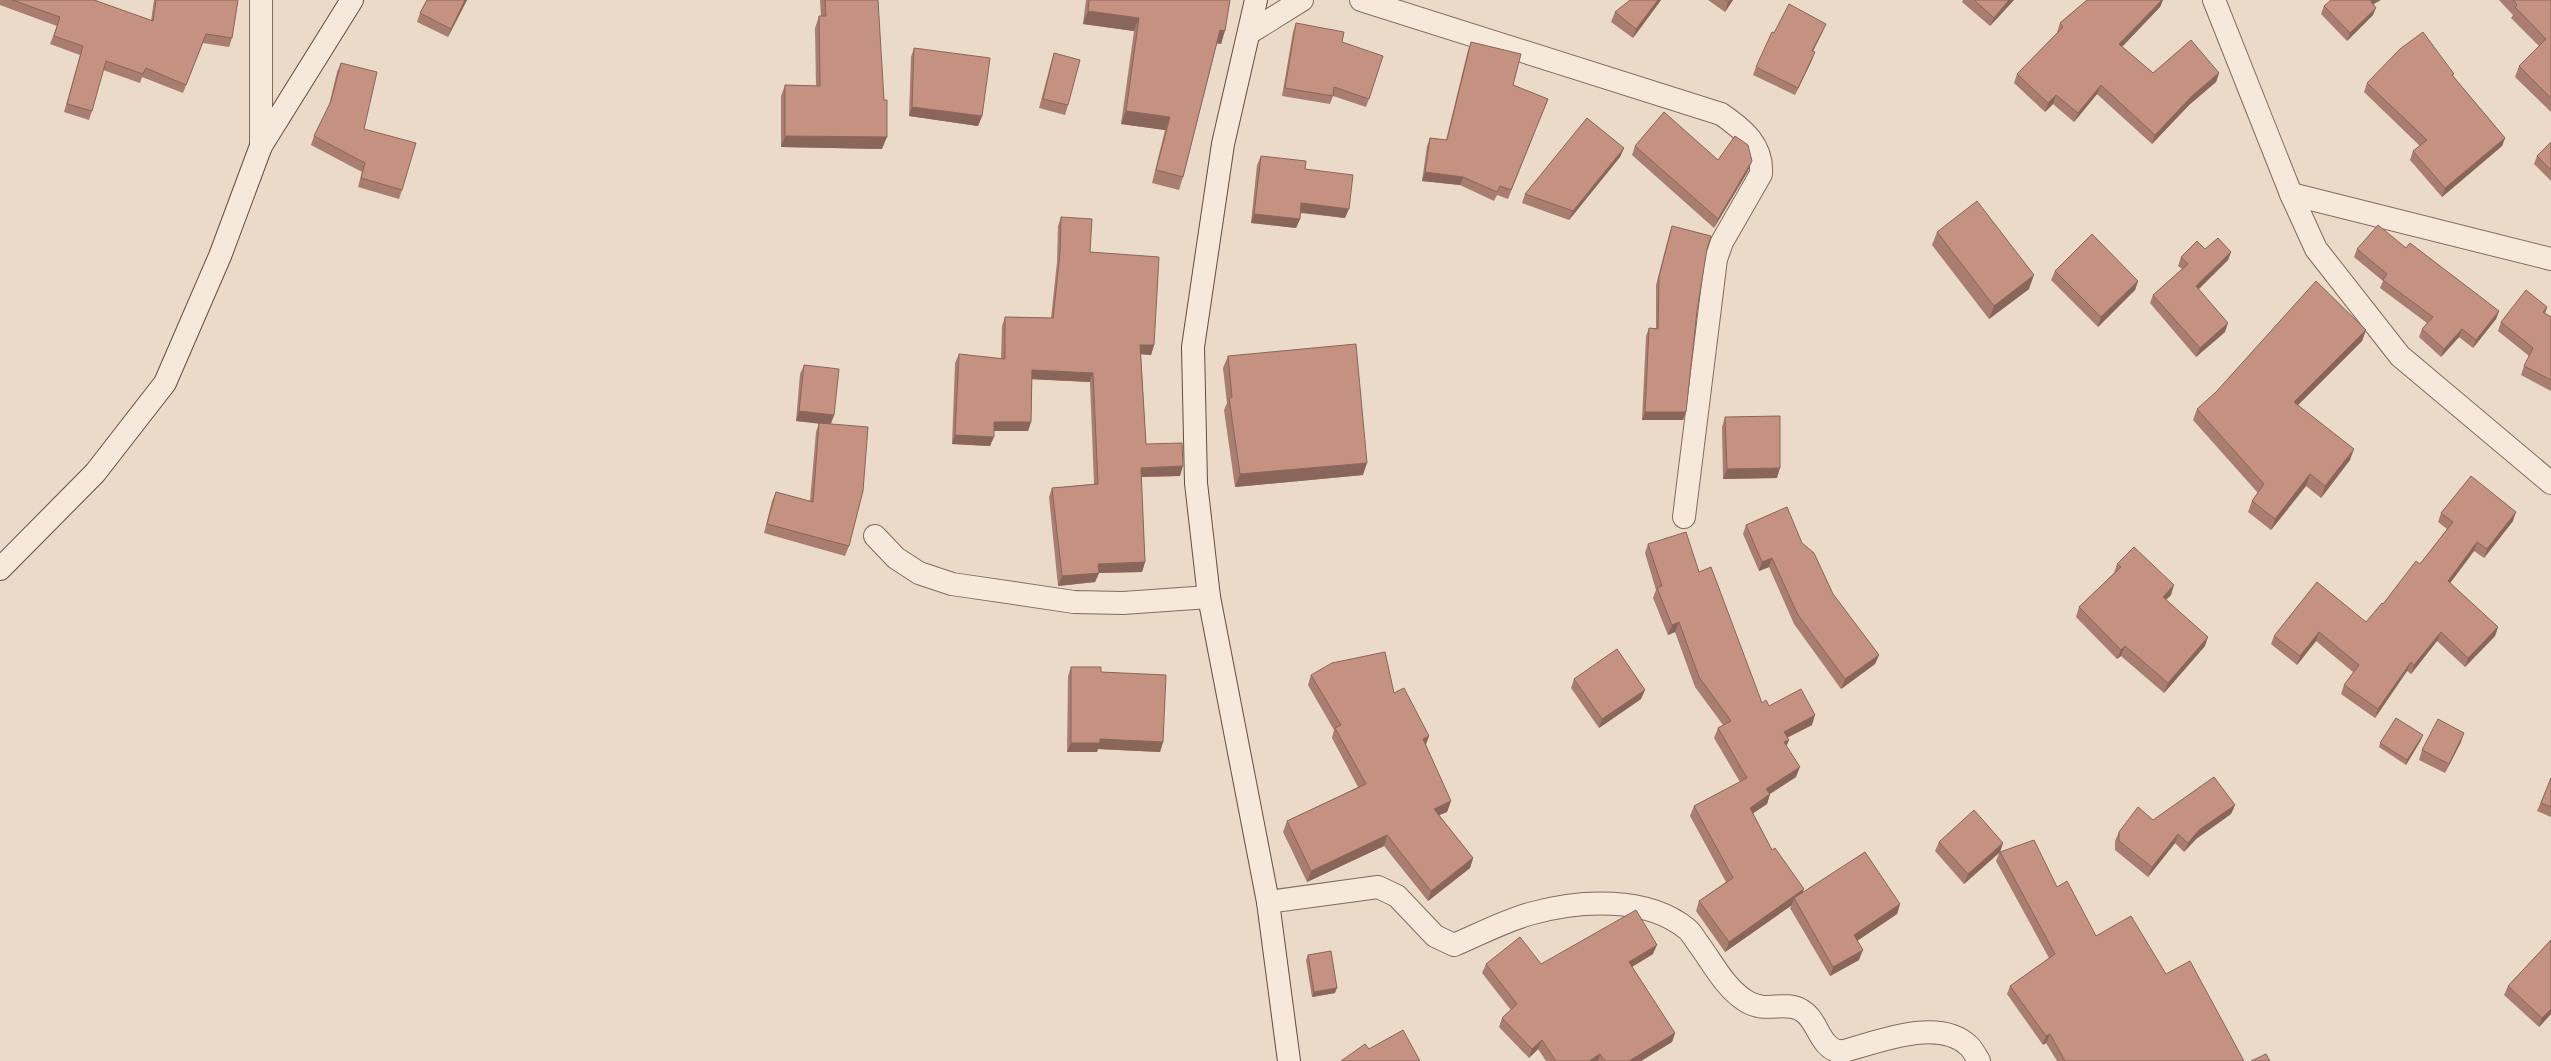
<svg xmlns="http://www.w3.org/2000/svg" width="2551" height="1061" viewBox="0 0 2551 1061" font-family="'Noto Serif',serif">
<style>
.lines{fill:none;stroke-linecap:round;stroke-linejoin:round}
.street-casing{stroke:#846c5e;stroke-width:24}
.secondary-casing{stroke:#664d41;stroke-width:24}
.street{stroke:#f6e8da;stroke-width:22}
.secondary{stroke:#f6e8da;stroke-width:22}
.wall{fill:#a97d6f}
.shaded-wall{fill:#8a665a}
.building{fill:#c59181;stroke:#8a665a}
</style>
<rect width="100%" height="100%" fill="#eadac7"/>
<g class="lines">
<g class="street-casing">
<g id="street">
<polyline points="261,0 261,146"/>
<path d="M1361 0 1721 114C1743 129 1763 145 1761 174L1722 242 1716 259 1684 517"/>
<polyline points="2214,0 2291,194 2316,249 2400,356 2551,483"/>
<polyline points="1249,33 1302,0"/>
<polyline points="2291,194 2551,259"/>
<polyline points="875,536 896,558 919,573 952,584 1074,602 1123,603 1209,597"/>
<path d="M1268 902 1378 887 1397 896 1435 936 1454 945C1480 934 1506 920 1533 913 1580 900 1647 896 1687 929 1692 933 1696 941 1700 946 1713 964 1726 989 1746 1001 1766 1014 1784 1000 1801 1010 1819 1020 1818 1047 1840 1052 1876 1043 1938 1016 1969 1046 1973 1050 1976 1056 1979 1061"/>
</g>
</g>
<g class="secondary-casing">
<g id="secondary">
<polyline points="1256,0 1223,144 1193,347 1196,483 1209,597 1268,902 1289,1061"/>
<polyline points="0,569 95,473 165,383 220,256 261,146 352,0"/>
</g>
</g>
<use href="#street" class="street"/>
<use href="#secondary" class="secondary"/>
</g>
<g class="wall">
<polygon points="0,0 94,0 151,21 154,0 238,0 232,38 229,47 203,43 183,93 142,77 140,83 103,70 92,111 89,120 64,112 80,55 50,44 57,26 0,5"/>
<polygon points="427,0 467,0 448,37 417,22 420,13"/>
<polygon points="820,0 878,0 882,149 781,147 781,96 785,85 816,86 815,28 819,16 821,16"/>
<polygon points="1086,0 1230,0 1221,44 1217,43 1183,177 1179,190 1152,183 1165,130 1121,124 1134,31 1083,24"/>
<polygon points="1661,0 1633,38 1611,22 1615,12"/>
<polygon points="1708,0 1733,0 1725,12"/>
<polygon points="1963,0 2014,0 1990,26 1962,2"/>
<polygon points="2087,0 2163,0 2160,7 2122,47 2153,73 2219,73 2216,82 2189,105 2152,144 2097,94 2074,122 2053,104 2045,112 2014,83 2017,74 2058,32 2057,32 2060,23"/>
<polygon points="2499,0 2551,0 2551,112 2515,77 2519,66 2539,46 2511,18 2513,15"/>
<polygon points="2373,4 2373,15 2347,41 2321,14 2324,6"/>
<polygon points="1296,23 1342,42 1369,99 1366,107 1333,96 1330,104 1282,96 1293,32"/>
<polygon points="1823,31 1813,51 1812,60 1795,95 1753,75 1756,67 1774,33"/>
<polygon points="1471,42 1513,85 1548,99 1508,199 1497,195 1494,201 1460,185 1422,181 1427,146 1430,138 1446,140 1468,50"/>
<polygon points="914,48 982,116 978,126 909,116 911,57"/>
<polygon points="1054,53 1068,105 1065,115 1039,108 1051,63"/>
<polygon points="341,63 364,129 402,190 399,199 358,187 362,172 311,145 314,136 329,105 337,72"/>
<polygon points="2454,74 2453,76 2505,138 2502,146 2442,197 2410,160 2413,151 2420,146 2364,92 2367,83"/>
<polygon points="2551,142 2551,181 2534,164 2537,156"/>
<polygon points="1635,146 1718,160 1748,171 1714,228 1632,155"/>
<polygon points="1624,148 1620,157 1569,220 1522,203 1525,194"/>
<polygon points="1261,156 1305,169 1345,218 1300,213 1300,219 1296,228 1251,223 1257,165"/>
<polygon points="1061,217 1090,252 1154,345 1151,355 1141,354 1146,444 1180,476 1141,477 1145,562 1142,572 1099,573 1095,582 1058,586 1049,497 1052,488 1094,484 1090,382 1032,379 1031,422 1028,431 994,431 990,446 952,444 955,363 959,354 1001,359 1002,326 1005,317 1051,318 1057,262 1058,226"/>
<polygon points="1672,226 1707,249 1697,311 1683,420 1642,420 1646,336 1649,328 1656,328 1656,285 1669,235"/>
<polygon points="1937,232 2029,289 1989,319 1932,245"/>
<polygon points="2406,248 2499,311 2496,319 2473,348 2459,337 2441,357 2419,337 2422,329 2427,323 2380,288 2383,281 2354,257 2357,249"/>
<polygon points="2205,249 2231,252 2228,260 2198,289 2225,332 2196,357 2150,303 2153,295 2182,269 2178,266 2181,257"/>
<polygon points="2055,271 2138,281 2135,290 2098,327 2051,280"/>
<polygon points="2547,307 2545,313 2551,317 2551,391 2521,375 2524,366 2529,356 2498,331 2501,322"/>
<polygon points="2366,330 2362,341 2298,405 2350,460 2321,498 2306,486 2271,530 2248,512 2252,501 2258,493 2193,420 2197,409"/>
<polygon points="1228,356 1363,475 1235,487 1224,410 1227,403 1223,368"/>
<polygon points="804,365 834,415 831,424 849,546 845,556 764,533 772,501 776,492 810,501 816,432 819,423 796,421 800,374"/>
<polygon points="1725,417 1777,478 1723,479 1722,427"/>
<polygon points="2441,513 2513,521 2484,558 2474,551 2450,583 2498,627 2495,636 2465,667 2437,641 2411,674 2407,671 2375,718 2341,694 2344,685 2353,672 2316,641 2297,665 2271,644 2274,636 2366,622 2420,564 2447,529 2438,522"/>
<polygon points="1746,525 1802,543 1833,594 1879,655 1875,664 1841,689 1794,624 1769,567 1759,571 1743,534"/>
<polygon points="1648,544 1699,572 1762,703 1812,725 1787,738 1789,740 1786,746 1796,777 1770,794 1767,804 1753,813 1772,850 1804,889 1802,893 1900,904 1897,914 1857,941 1859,960 1830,976 1790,908 1792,905 1725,952 1696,911 1699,901 1726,882 1690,816 1694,806 1740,782 1714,738 1718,728 1723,725 1695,687 1675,632 1668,635 1653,598 1656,590 1645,553"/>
<polygon points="2117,564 2171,595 2166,600 2205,646 2164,693 2121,656 2117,659 2076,617 2079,607 2114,573"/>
<polygon points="1071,667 1101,672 1163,742 1160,752 1098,749 1097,752 1067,752 1068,676"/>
<polygon points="1311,675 1394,693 1429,736 1426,745 1451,801 1447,812 1439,815 1473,858 1470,868 1428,901 1384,846 1307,882 1283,832 1287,821 1358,787 1332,738 1334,730 1308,685"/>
<polygon points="1574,679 1641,699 1599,728 1571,688"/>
<polygon points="2421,740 2406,765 2379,747 2380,743"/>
<polygon points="2461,742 2445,773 2419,760 2422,750"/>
<polygon points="2551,778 2551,817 2537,811"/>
<polygon points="2235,805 2231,814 2196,839 2184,852 2175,843 2148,877 2115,850 2115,841 2119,832 2153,820"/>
<polygon points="1939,842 2003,843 2000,852 2057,887 2096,936 2166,974 2244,1061 2057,1061 2046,1043 2043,1045 2007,994 2010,986 2049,958 1996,861 1999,853 1964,884 1935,851"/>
<polygon points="2551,940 2551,1014 2539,1027 2504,995 2508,986"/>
<polygon points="1653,954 1632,967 1675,1033 1672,1042 1641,1061 1546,1061 1538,1049 1529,1058 1499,1027 1502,1018 1511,1010 1482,973 1486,964 1541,964"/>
<polygon points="1308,955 1335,993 1312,997 1306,960"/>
</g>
<g class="shaded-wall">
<polygon points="465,0 467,0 448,37 451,29"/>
<polygon points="1658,0 1661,0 1633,38 1636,29"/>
<polygon points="1730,0 1733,0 1725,12 1728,2"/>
<polygon points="2009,0 2014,0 1990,26 1994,18"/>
<polygon points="2162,0 2163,0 2160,7 2116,53 2119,44"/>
<polygon points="2370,0 2381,0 2367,8"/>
<polygon points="2376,8 2373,15 2347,41 2350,33"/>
<polygon points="1088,11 1139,18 1134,31 1083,24"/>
<polygon points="1826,24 1823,31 1809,59 1812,51"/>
<polygon points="1220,30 1225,31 1221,44 1215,43"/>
<polygon points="1815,52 1812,60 1795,95 1798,88"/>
<polygon points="2219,73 2216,82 2189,105 2152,144 2155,135 2192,96"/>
<polygon points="2101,85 2097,94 2074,122 2078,113"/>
<polygon points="2056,95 2053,104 2045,112 2048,103"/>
<polygon points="912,107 982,116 978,126 909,116"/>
<polygon points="1126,111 1170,117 1165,130 1121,124"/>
<polygon points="785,136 887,137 882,149 781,147"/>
<polygon points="2505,138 2502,146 2442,197 2445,188"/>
<polygon points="1624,148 1620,157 1569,220 1573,211"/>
<polygon points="1752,161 1748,171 1714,228 1718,219"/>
<polygon points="1425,172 1463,177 1460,185 1422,181"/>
<polygon points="1301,203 1349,209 1345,218 1298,212"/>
<polygon points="1254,214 1300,219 1296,228 1251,223"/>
<polygon points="2231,252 2228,260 2193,295 2196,286"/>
<polygon points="2034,275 2029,289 1989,319 1994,306"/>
<polygon points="2138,281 2135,290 2098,327 2101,317"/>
<polygon points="2547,307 2544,316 2543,312"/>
<polygon points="2499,311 2496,319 2473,348 2476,340"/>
<polygon points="2228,323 2225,332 2196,357 2200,348"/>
<polygon points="2462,329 2459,337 2441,357 2444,349"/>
<polygon points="2366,330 2362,341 2290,413 2294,402"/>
<polygon points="1140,345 1154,345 1151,355 1137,354"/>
<polygon points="1032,370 1093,373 1090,382 1028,379"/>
<polygon points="799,411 834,415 830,425 796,421"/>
<polygon points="1645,412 1686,412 1683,420 1642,420"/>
<polygon points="994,422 1031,422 1028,431 991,431"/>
<polygon points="955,435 994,437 990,446 952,444"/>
<polygon points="2354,449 2350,460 2321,498 2325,486"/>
<polygon points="1367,463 1363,475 1235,487 1240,474"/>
<polygon points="1183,466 1180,476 1137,477 1141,468"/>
<polygon points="1780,468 1777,478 1723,479 1727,469"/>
<polygon points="2310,474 2306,486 2271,530 2275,519"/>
<polygon points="2516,512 2513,521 2484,558 2487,549"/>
<polygon points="2477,542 2474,551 2445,590 2448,581"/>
<polygon points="1772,558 1769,567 1759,571 1762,562"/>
<polygon points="1145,562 1142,572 1094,573 1098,564"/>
<polygon points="1099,573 1095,582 1058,586 1062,576"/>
<polygon points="2174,585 2171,595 2159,606 2163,597"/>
<polygon points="1679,622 1675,632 1668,635 1672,625"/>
<polygon points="2498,627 2495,636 2465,667 2468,658"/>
<polygon points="2319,632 2316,641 2297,665 2300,656"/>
<polygon points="2441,632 2437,641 2411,674 2414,665"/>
<polygon points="2208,637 2205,646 2164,693 2168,683"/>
<polygon points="2125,646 2121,656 2117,659 2121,650"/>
<polygon points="1879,655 1875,664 1841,689 1845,679"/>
<polygon points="2411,662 2407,671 2375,718 2378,709"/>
<polygon points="1645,690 1641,699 1599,728 1602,719"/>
<polygon points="1815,715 1812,725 1780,741 1784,732"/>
<polygon points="2464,733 2461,742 2445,773 2449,764"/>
<polygon points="2423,735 2421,740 2406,765 2407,760"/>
<polygon points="1429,736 1425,746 1423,739"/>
<polygon points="1100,739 1163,742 1160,752 1098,749 1097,752 1067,752 1071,743"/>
<polygon points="1789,740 1785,749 1784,742"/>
<polygon points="1800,767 1796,777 1763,798 1766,789"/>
<polygon points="1770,794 1767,804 1746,818 1750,808"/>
<polygon points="1451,801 1447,812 1430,819 1434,809"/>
<polygon points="2235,805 2231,814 2196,839 2184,852 2188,843 2199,830"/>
<polygon points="2178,834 2175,843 2148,877 2152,867"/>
<polygon points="1387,835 1384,846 1307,882 1311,871"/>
<polygon points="2003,843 2000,852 1964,884 1968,874"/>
<polygon points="1473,858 1470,868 1428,901 1431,891"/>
<polygon points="1804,889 1800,898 1794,898 1792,905 1725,952 1729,942"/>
<polygon points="1900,904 1897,914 1851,945 1854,935"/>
<polygon points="1657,945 1653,954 1625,971 1629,962"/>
<polygon points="1863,950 1859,960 1830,976 1833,967"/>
<polygon points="1337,988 1335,993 1312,997 1314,992"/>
<polygon points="2551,1009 2551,1014 2539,1027 2542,1018"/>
<polygon points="1675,1033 1672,1042 1641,1061 1629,1061"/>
<polygon points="2050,1034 2046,1043 2043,1045 2046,1036"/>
<polygon points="1542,1040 1538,1049 1529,1058 1532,1049"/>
<polygon points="1600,1054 1598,1061 1589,1061"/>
</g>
<g class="building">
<polygon points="12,0 94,0 153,21 156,0 238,0 232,38 206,34 186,85 146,68 143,74 106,61 92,111 67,104 83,46 54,36 60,17"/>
<polygon points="427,0 465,0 451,29 420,13"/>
<polygon points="825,0 878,0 884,100 887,100 887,137 785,136 785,85 820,86 819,16 826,16"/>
<polygon points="1089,0 1230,0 1225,31 1220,30 1183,177 1156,170 1170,117 1126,111 1139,18 1088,11"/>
<polygon points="1630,0 1658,0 1636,29 1615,12"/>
<polygon points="1725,0 1730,0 1728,2"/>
<polygon points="1974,0 2009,0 1994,18"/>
<polygon points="2087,0 2162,0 2119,44 2153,73 2191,40 2219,73 2192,96 2155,135 2101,85 2078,113 2056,95 2048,103 2017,74 2063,27 2060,23"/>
<polygon points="2331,0 2370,0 2376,8 2350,33 2324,6"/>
<polygon points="2513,0 2551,0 2551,98 2519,66 2546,39 2515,7 2517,5"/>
<polygon points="1789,4 1826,24 1812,51 1815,52 1798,88 1756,67 1772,32 1774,33"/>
<polygon points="1296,23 1344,32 1342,42 1383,56 1369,99 1334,87 1333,96 1285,88"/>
<polygon points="2423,32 2454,74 2452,75 2505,138 2445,188 2413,151 2427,140 2367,83 2400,49"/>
<polygon points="1471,42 1521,54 1513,85 1548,99 1511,190 1500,186 1497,192 1463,177 1425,172 1430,138 1447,140"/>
<polygon points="914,48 990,58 982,116 912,107"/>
<polygon points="1054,53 1080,60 1068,105 1043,99"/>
<polygon points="341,63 377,72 364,129 416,143 402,190 361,178 365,163 314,136 331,101"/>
<polygon points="1664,112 1718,160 1735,136 1748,145 1752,161 1718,219 1635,146"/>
<polygon points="1587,118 1624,148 1573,211 1525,194"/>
<polygon points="2551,142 2551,170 2537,156"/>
<polygon points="1261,156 1306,161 1305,169 1353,175 1349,209 1301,203 1300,219 1254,214"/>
<polygon points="1977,201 2034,275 1994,306 1937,232"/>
<polygon points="1061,217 1092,219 1090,252 1159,257 1154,345 1140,345 1146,444 1182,443 1183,466 1141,468 1145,562 1098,564 1099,573 1062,576 1052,488 1098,484 1093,373 1032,370 1031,422 994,422 994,437 955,435 959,354 1005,359 1005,317 1053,318 1060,253"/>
<polygon points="2378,225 2406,248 2410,243 2499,311 2476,340 2462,329 2444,349 2422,329 2433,317 2383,280 2387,274 2357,249"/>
<polygon points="1672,226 1711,236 1707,249 1697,311 1686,412 1645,412 1649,328 1658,329 1659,277"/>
<polygon points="2092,234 2138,281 2101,317 2055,271"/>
<polygon points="2218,238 2231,252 2196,286 2228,323 2200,348 2153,295 2188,264 2181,257 2197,241 2205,249"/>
<polygon points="2316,281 2366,330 2294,402 2354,449 2325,486 2310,474 2275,519 2252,501 2264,484 2197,409 2216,392"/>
<polygon points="2526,290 2547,307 2543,312 2551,317 2551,380 2524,366 2533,348 2501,322"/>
<polygon points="1356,344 1367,463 1240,474 1229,398 1232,397 1228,356"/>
<polygon points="804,365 839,369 834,415 799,411"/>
<polygon points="1780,416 1780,468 1727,469 1725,417"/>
<polygon points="819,423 868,427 863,491 849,546 767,524 776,492 813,502"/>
<polygon points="2471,476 2516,512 2487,549 2477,542 2448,581 2498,627 2468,658 2441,632 2414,665 2411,662 2378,709 2344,685 2359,665 2319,632 2300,656 2274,636 2317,582 2366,622 2382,603 2383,604 2416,561 2420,564 2453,522 2441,513"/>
<polygon points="1787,507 1802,543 1814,553 1833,594 1879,655 1845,679 1798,615 1772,558 1762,562 1746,525"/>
<polygon points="1686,532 1699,572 1711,567 1762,703 1766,700 1769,706 1801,689 1815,715 1784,732 1789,740 1784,742 1800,767 1766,789 1770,794 1750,808 1772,850 1775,848 1804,889 1729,942 1699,901 1733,878 1694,806 1747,778 1718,728 1731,721 1699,677 1679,622 1672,625 1657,588 1662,586 1648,544"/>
<polygon points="2134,547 2174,585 2163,597 2208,637 2168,683 2125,646 2121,650 2079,607 2121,567 2117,564"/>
<polygon points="1617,649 1645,690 1602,719 1574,679"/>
<polygon points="1385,652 1394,693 1404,688 1429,736 1423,739 1451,801 1434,809 1473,858 1431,891 1387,835 1311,871 1287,821 1366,784 1335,728 1341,725 1311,675 1332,663"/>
<polygon points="1071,667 1101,667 1101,672 1166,675 1163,742 1100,739 1100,743 1071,743"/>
<polygon points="2396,718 2423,735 2407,760 2380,743"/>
<polygon points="2438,719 2464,733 2449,764 2422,750"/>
<polygon points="2214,777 2235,805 2199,830 2188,843 2178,834 2152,867 2119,841 2119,832 2138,807 2153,820"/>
<polygon points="2551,778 2551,807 2541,803"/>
<polygon points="1974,810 2003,843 1968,874 1939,842"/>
<polygon points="2034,840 2057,887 2067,881 2096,936 2131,916 2166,974 2190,961 2244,1061 2065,1061 2050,1034 2046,1036 2010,986 2055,954 2000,852"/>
<polygon points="1865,852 1900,904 1854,935 1863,950 1833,967 1794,898"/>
<polygon points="1636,910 1657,945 1629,962 1675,1033 1629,1061 1605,1061 1600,1054 1589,1061 1556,1061 1542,1040 1532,1049 1502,1018 1517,1004 1486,964 1520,937 1541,964"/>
<polygon points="2551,940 2551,1009 2542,1018 2508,986"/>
<polygon points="1331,951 1337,988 1314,992 1308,955"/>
<polygon points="1403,1030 1420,1061 1341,1061 1365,1044 1369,1049"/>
<polygon points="2266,1054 2270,1061 2251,1061"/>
</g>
</svg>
